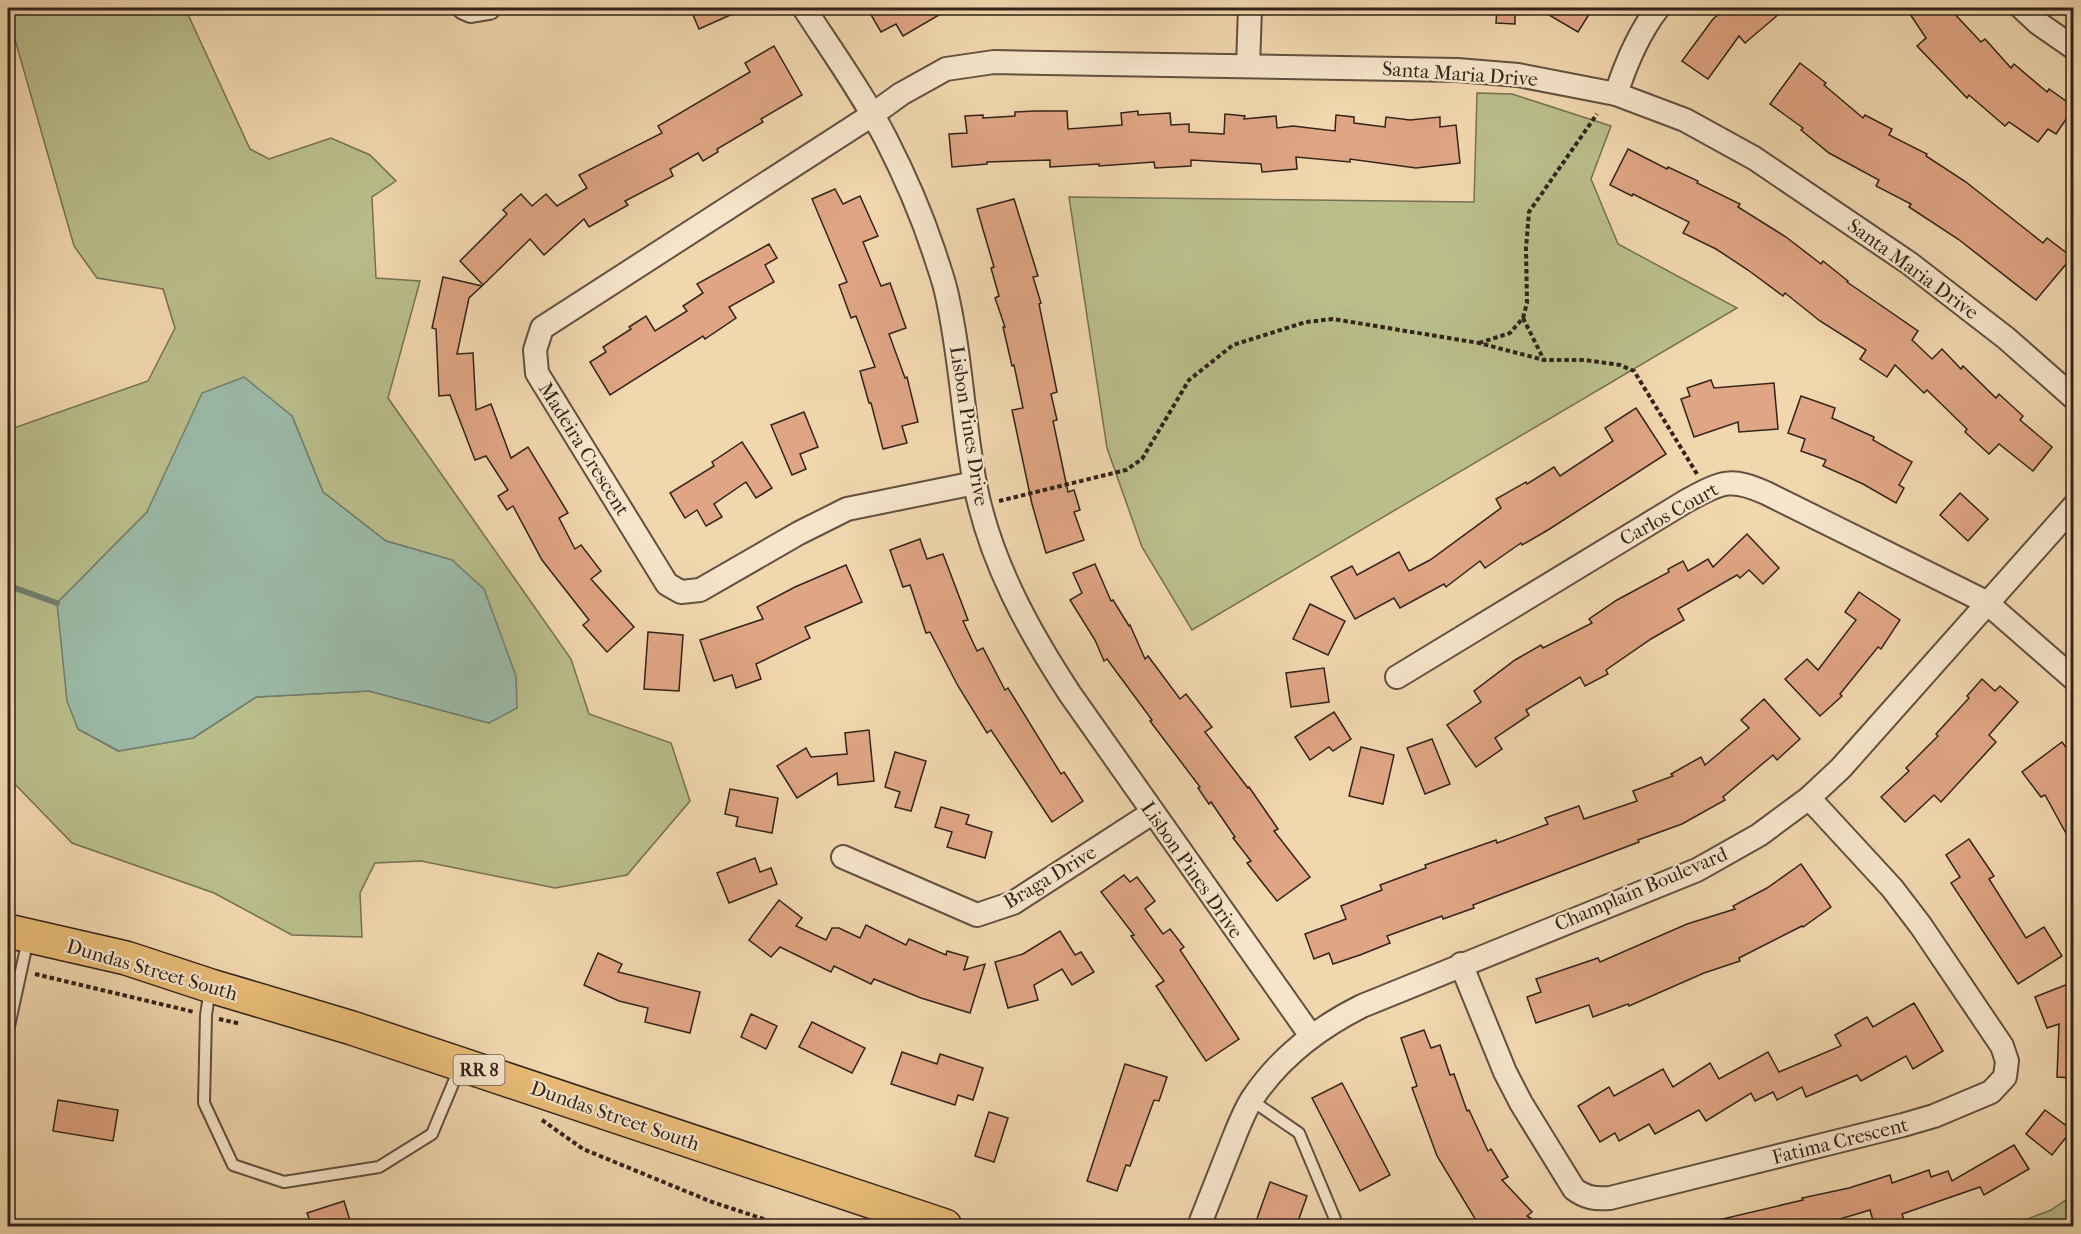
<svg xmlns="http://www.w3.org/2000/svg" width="2081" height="1234" viewBox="0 0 2081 1234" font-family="'IM FELL French Canon',serif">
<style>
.green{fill:#b9be8b;stroke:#767053;stroke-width:1.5;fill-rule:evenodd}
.water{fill:#9bbaa7;stroke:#717e6f;stroke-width:1.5}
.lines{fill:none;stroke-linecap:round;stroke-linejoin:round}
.stream{stroke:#717e6f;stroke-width:6}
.building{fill:#dfa584;stroke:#33231b;stroke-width:1.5}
.service-casing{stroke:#625040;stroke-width:14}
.minor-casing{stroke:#625040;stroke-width:26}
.primary-casing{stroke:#33231b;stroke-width:36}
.path{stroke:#33231b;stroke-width:4;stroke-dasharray:4.5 3;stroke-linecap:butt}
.service{stroke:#f6e5ca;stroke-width:10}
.minor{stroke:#f6e5ca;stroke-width:22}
.primary{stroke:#e8bc77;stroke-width:33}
.labels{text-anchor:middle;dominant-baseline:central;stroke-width:4.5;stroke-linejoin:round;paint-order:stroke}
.shield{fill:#f6e5ca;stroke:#6e5d50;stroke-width:1.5}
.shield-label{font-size:18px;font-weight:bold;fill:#33231b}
.street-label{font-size:20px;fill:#33231b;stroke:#f6e5ca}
</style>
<rect width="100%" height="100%" fill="#f1d7ae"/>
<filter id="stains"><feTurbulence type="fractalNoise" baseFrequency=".00333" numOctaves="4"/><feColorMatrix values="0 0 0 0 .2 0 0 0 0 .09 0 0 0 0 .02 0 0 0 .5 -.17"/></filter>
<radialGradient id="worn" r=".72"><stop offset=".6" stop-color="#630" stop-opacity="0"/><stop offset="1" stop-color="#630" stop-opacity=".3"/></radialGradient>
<g class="green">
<path d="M8 8H185L250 149 269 159 331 138 370 155 396 181 372 197 376 278 420 281 388 398 571 659 589 714 671 743 690 801 627 875 555 888 421 861 375 863 360 893 362 937 292 935 214 893 72 843 8 777V430L148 381 175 328 163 289 97 278 74 246 8 15ZM292 416 323 492 386 541 452 560 489 723 369 691 256 697 193 738 118 751 78 729 57 603 147 512Z"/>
<polygon points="1477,93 1512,94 1611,126 1591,179 1618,244 1737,308 1192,630 1142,547 1107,448 1069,197 1474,202"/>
<polygon points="2073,1195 2073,1226 2009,1226 2051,1210"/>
</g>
<polygon class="water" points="244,377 292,416 323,492 386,541 452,560 484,589 516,676 517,708 489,723 369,691 256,697 193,738 119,751 78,729 67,701 57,603 147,512 202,393"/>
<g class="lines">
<polyline class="stream" points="8,588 12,587 57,603"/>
</g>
<g class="building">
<polygon points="690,8 746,8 699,29"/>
<polygon points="867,8 951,8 903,36 896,24 881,32"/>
<polygon points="1497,8 1515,8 1515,24 1496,23"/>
<polygon points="1537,8 1593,8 1578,32"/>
<polygon points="1726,8 1786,8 1745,43 1739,36 1708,79 1682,61 1713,19"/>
<polygon points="1906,8 1949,8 1981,42 1985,39 2011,68 2014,64 2047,92 2049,89 2073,106 2073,109 2056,134 2048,129 2038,142 2009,122 2005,126 1969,95 1967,98 1917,46 1926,38"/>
<polygon points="774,46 802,95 761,119 763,122 717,149 718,152 703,161 698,153 670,169 673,176 625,201 628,205 589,227 584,219 544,255 530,239 483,285 460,261 507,214 503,210 521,194 532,206 546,194 557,206 587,188 579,175 662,133 658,126 750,72 745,63"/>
<polygon points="1800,63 1826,83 1824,85 1863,118 1865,115 1892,129 1889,135 1927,154 1926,156 1966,182 2043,243 2047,238 2072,257 2036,300 1958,239 1909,207 1911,204 1876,186 1879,180 1829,153 1801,130 1803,128 1770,104"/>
<polygon points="1034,111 1067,111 1068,129 1122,125 1121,113 1138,111 1138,115 1170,113 1171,125 1189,124 1189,132 1224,134 1225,114 1245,116 1244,119 1276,116 1277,128 1293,126 1335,131 1336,115 1354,117 1354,123 1385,127 1386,117 1410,120 1440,117 1440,127 1456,125 1460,163 1416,168 1350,159 1350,162 1296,157 1297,169 1262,172 1261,164 1191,160 1191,166 1155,168 1154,162 1099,166 1099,164 1050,167 1050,160 987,162 987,164 952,167 949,134 967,133 965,116 983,115 983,118 1015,116 1015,112"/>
<polygon points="1628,149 1667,169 1668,167 1698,181 1697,183 1740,204 1738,207 1786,237 1821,264 1823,261 1848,281 1847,282 1918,331 1912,340 1932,359 1942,349 1961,369 1963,366 1996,398 1999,394 2023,416 2020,420 2052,447 2033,471 1999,444 1989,454 1965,432 1967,429 1927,390 1924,393 1895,365 1887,377 1860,359 1866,350 1820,321 1785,293 1783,296 1748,270 1716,249 1683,233 1689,222 1633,194 1632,196 1610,185"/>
<polygon points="835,189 843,204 860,196 878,236 863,242 881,286 890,283 906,328 889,334 905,378 907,377 918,422 902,426 907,443 883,449 871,403 869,403 860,371 875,367 856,316 851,318 839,285 847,282 812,199"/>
<polygon points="1014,199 1038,276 1033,277 1041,303 1039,304 1057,392 1051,394 1057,420 1053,421 1068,492 1074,490 1080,510 1074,512 1084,540 1046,553 1032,504 1012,410 1023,408 1014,365 1012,366 1003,327 1005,327 995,298 999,296 991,268 994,267 977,209"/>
<polygon points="769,244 777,258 765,265 774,282 729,307 736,318 705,339 703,336 610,395 590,362 606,352 603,347 631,329 629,327 646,316 655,331 687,311 683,306 703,293 697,284"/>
<polygon points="443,277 482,286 469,298 457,354 473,353 476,410 491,404 511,458 528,447 568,513 559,518 575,549 581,545 601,571 591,579 634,627 607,652 583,625 589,620 542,560 513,506 507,510 498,496 508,490 486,456 475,460 450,395 439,396 436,329 432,328"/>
<polygon points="1711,380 1714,388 1774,383 1778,429 1739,432 1738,422 1694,437 1681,399 1690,396 1687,388"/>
<polygon points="1801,396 1835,408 1832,418 1874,437 1873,440 1912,462 1899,485 1904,488 1896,503 1863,484 1823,466 1826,460 1801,451 1805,439 1788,433"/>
<polygon points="1636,408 1666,454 1548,530 1522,545 1521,543 1485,568 1480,561 1446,587 1444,584 1400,608 1394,598 1355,619 1331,577 1352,566 1357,575 1399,552 1409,571 1430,560 1501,508 1496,499 1526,482 1527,484 1554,467 1560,476 1613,441 1605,428"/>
<polygon points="804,412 818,447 800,454 806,469 792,475 771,425"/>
<polygon points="742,442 772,488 756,498 746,482 714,504 722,517 706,526 697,510 685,518 670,493 714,466 712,462"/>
<polygon points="1960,493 1988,519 1968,541 1940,515"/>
<polygon points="1747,534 1779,568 1763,584 1749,570 1740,578 1737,575 1678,609 1684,620 1651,639 1606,670 1608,674 1585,686 1580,677 1526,710 1529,715 1495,738 1502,749 1476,767 1447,725 1481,702 1474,691 1515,660 1541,645 1543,648 1592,623 1589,619 1617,600 1669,572 1668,569 1683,561 1688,571 1708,559 1713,567"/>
<polygon points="920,539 927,559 943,554 968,620 963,621 977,651 983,648 1005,690 1008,688 1061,774 1064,772 1083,801 1052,822 991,730 987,733 958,686 930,632 926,633 910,585 903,587 890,550"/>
<polygon points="1095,564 1111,601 1113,600 1129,626 1130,625 1145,659 1148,656 1180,699 1186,694 1212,727 1205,732 1248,788 1249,787 1278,829 1274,831 1310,877 1277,901 1247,863 1251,861 1233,838 1235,837 1211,802 1209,804 1198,788 1200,787 1150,721 1152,720 1107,659 1104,661 1095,640 1070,600 1082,593 1073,573"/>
<polygon points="846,565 862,602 805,627 810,638 756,664 761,679 736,688 732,675 714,681 700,640 763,619 757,607 795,587"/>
<polygon points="1859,592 1900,620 1881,649 1878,647 1840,694 1842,696 1820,716 1785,679 1807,659 1818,670 1856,620 1845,612"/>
<polygon points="1310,604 1345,621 1328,655 1293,639"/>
<polygon points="648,632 683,635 679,691 644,689"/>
<polygon points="1324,668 1329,702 1291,707 1286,673"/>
<polygon points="1982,679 1995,691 2000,686 2018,702 1989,735 1996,742 1941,802 1934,795 1905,822 1881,797 1909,771 1906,768 1938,736 1936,734 1969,698 1967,696"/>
<polygon points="1764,699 1800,739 1777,760 1773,755 1723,797 1725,800 1682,824 1638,840 1639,842 1473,905 1474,908 1443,919 1442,916 1387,936 1390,943 1360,955 1333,964 1329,953 1314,959 1305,934 1346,919 1341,906 1382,890 1380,885 1426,868 1425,865 1496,840 1497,843 1548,824 1545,818 1579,806 1584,819 1637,801 1633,791 1673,776 1671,774 1701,757 1705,765 1749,728 1741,720"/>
<polygon points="1334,712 1351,739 1333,751 1329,747 1310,760 1295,737"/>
<polygon points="869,730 874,781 838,785 837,773 797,798 777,766 806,748 811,757 847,754 845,733"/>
<polygon points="1432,739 1450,784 1425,794 1407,748"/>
<polygon points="2062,742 2073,757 2073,846 2045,795 2041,797 2022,772"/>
<polygon points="1361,747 1394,755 1383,804 1349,796"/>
<polygon points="895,752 926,761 911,811 895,807 900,792 885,787"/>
<polygon points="730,789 778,798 772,833 736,826 738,817 725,814"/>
<polygon points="941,807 969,815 966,824 992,832 985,858 947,847 952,832 935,827"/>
<polygon points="1969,839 1994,876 1989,879 2026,938 2044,927 2062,956 2018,984 1951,883 1960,877 1946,855"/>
<polygon points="755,858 760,872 771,868 777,884 729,903 717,873"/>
<polygon points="1801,864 1831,907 1803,927 1802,926 1739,958 1740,961 1704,973 1629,1006 1628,1004 1593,1017 1589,1005 1536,1023 1527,997 1541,992 1536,979 1598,958 1600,962 1687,924 1735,909 1733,906 1767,888"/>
<polygon points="1124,875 1130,882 1137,877 1155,901 1145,909 1163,934 1170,929 1184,947 1180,950 1239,1039 1206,1061 1156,986 1164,981 1131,936 1134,935 1101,892"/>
<polygon points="779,900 802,918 796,926 826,940 832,928 839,928 860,938 866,925 906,945 909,939 946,955 947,951 968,957 964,970 985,964 970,1013 921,998 874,979 871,984 834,966 831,972 780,947 771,957 749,940"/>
<polygon points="1060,931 1075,955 1081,952 1094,972 1072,985 1062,969 1034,985 1038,1000 1008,1008 995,962 1023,954"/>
<polygon points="598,953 622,964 618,972 700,992 690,1033 645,1022 648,1008 619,1001 584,985"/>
<polygon points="2073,982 2073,1078 2057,1077 2059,1024 2047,1028 2035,997"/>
<polygon points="1914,1003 1943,1051 1913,1069 1906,1056 1861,1081 1857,1075 1806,1097 1802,1087 1777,1100 1773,1092 1755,1101 1751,1093 1706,1121 1699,1110 1655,1134 1649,1124 1619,1141 1615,1133 1600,1142 1578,1106 1609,1087 1614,1096 1663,1069 1673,1087 1710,1063 1719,1079 1768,1052 1779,1072 1841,1046 1835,1035 1867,1017 1873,1027"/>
<polygon points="751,1014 777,1026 766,1049 741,1037"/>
<polygon points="812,1022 865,1048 852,1073 799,1047"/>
<polygon points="1424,1030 1431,1048 1440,1045 1450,1075 1454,1074 1467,1111 1469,1110 1488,1151 1491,1149 1508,1177 1502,1180 1532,1212 1527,1216 1545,1227 1480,1227 1437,1156 1412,1088 1417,1086 1401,1038"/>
<polygon points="902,1052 937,1064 940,1054 983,1068 973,1100 958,1095 955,1105 891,1084"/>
<polygon points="1125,1064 1167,1077 1159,1101 1154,1100 1130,1166 1126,1165 1117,1191 1087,1181"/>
<polygon points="1342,1083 1390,1175 1360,1191 1312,1098"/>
<polygon points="58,1100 118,1110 113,1141 53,1131"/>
<polygon points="2045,1110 2072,1130 2052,1155 2026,1134"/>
<polygon points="989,1112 1008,1118 994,1162 975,1156"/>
<polygon points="2014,1145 2029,1169 1984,1195 1980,1187 1902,1214 1905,1224 1895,1227 1875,1227 1870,1210 1840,1219 1842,1227 1719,1227 1718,1220 1803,1200 1802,1198 1849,1188 1890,1175 1892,1183 1929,1170 1931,1177 1948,1171 1952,1181"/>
<polygon points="1270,1182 1307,1196 1296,1227 1254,1227"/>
<polygon points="344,1201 352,1227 312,1227 307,1213"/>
</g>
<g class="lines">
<g class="service-casing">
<g id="service">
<polyline points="210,989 206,1015 204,1103 233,1165 284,1182 379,1167 432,1134 460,1067"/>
<polyline points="8,1031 28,939"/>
<polyline points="1251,1100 1299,1133 1335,1219 1336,1226"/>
</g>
</g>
<g class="minor-casing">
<g id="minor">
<polyline points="464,8 471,11 489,8"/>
<path d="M804 8C832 51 862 93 886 139 905 176 921 213 934 252 938 265 943 278 946 291 961 355 963 420 975 484 990 561 1028 630 1070 694L1311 1036"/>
<polyline points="2022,8 2038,23 2074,48"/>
<polyline points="1248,66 1250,8"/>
<path d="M1616 94C1626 63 1638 34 1658 8"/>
<polyline points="975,483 847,509 799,533 700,590 681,592 667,584 537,373 535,350 542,328 872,115 901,94 946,69 994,62 1457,70 1518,75 1616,94 1685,120 1754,158 1909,263 2006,338 2074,398"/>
<path d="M1397 677 1688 500C1722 482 1731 477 1766 493L1986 602 2074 679"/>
<polyline points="843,857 977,915 1013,903 1152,813"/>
<path d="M1461 964 1505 1072 1521 1103 1574 1189C1586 1198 1595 1199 1610 1198L1903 1125 1934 1116 1991 1092 2005 1077 2007 1061 2002 1046 1921 926 1892 888 1809 798"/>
<path d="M1199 1226C1209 1201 1219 1175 1229 1150 1236 1133 1242 1115 1252 1099 1279 1058 1318 1028 1362 1006L1697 870 1759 835 1809 798 1841 768 2074 506"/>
</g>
</g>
<g class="primary-casing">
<polyline id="primary" points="8,931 126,958 211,986 352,1028 945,1226"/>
</g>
<g class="path">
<polyline points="1523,318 1544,360"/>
<polyline points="1479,343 1510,333 1523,318 1527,303 1526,248 1529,212 1597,114"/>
<polyline points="999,501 1126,470 1142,459 1189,380 1233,345 1306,322 1333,319 1479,343 1544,360 1585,360 1620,365 1634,371 1697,474"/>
<polyline points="35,974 194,1012"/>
<polyline points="219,1019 241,1024"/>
<polyline points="542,1120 583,1149 712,1202 785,1226"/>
</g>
<use href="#service" class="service"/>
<use href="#minor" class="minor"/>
<use href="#primary" class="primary"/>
</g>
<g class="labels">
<rect class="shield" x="453.5" y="1055" width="51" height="30" rx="4.5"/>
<g class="shield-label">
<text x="479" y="1070">RR 8</text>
</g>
<g class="street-label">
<text transform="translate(1460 74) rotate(4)">Santa Maria Drive</text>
<text transform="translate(1913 269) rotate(36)">Santa Maria Drive</text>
<text transform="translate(969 426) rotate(81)">Lisbon Pines Drive</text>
<text transform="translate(584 449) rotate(58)">Madeira Crescent</text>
<text transform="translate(1669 514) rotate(-29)">Carlos Court</text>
<text transform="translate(1192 870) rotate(55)">Lisbon Pines Drive</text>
<text transform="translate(1050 877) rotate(-31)">Braga Drive</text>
<text transform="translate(1641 889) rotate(-23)">Champlain Boulevard</text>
<text transform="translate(152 970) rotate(16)">Dundas Street South</text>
<text transform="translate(615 1116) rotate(19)">Dundas Street South</text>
<text transform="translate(1840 1141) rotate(-14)">Fatima Crescent</text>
</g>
</g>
<rect width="2081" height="1234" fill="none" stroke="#f1d7ae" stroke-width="30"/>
<rect x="9" y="9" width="2063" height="1216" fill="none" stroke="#33231b" stroke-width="3"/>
<rect x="15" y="15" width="2051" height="1204" fill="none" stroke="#33231b" stroke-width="1.5"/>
<rect width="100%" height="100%" filter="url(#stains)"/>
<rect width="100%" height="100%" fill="url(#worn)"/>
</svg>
